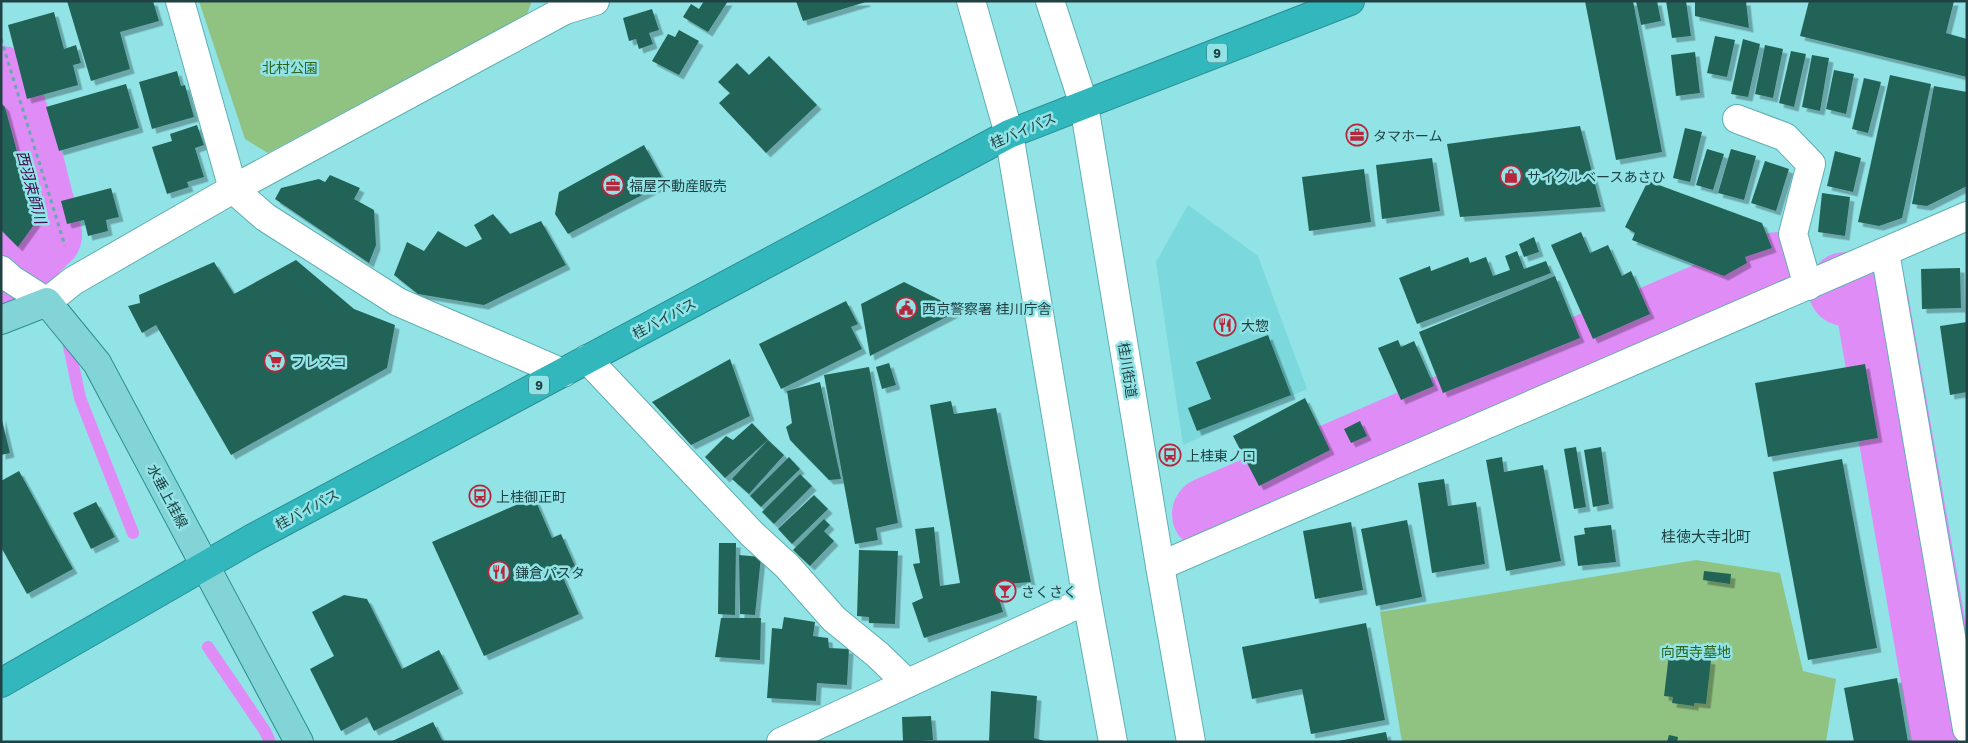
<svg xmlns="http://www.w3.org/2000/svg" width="1968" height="743" viewBox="0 0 1968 743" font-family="'Golos Text','Noto Sans JP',sans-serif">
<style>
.built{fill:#7bd8dc}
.green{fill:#90c281}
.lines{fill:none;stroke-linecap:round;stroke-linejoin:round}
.stream{stroke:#e08cf7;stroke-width:12}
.river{stroke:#e08cf7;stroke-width:74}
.building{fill:#246458;filter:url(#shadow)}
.minor-casing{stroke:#5eafb2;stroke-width:30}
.major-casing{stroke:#2b8e92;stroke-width:30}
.highway-casing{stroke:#2b8e92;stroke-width:30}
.path{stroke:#68a9ac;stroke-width:3;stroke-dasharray:4 4;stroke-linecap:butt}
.minor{stroke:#fff;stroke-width:28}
.major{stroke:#83d4d7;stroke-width:28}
.highway{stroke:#31b7bc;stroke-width:28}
.labels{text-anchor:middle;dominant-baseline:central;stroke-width:5;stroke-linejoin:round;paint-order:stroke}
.shield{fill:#91e3e6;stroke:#427275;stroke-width:1}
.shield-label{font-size:12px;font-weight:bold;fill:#204244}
.park-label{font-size:14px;fill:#2e641b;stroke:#91e3e6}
.street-label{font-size:14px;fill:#204244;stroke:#91e3e6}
.poi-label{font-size:14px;fill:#204244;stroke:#91e3e6;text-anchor:start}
.water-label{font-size:15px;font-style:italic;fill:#420c4f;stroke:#91e3e6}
.neighbourhood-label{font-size:15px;fill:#204244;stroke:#91e3e6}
</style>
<defs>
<filter id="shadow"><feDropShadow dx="4.5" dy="4.5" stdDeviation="0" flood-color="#0004"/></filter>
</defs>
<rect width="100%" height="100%" fill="#91e3e6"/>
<polygon class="built" points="1188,205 1258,256 1307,389 1183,445 1156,262"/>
<g class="green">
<polygon points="199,1 532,1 527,14 268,153 245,139"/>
<polygon points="1696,560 1780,573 1803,671 1836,679 1826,742 1402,742 1380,612"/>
</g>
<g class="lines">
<g class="stream">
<polyline points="45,235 57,293"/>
<polyline points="67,337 80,398 133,533"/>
<polyline points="208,647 265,731 270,742"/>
</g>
<g class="river">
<polyline points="1,83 27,163 45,235 1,276"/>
<polyline points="1845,289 1871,297 1949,742"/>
<polyline points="1209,514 1778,269"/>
</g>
</g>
<g class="building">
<polygon points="67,1 153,1 159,21 120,32 130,69 91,81"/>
<polygon points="704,1 728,1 708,32 683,17 691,4 699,9"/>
<polygon points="796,1 866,1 866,2 803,21"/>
<polygon points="1585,1 1633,1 1662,152 1616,160"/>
<polygon points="1636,1 1657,1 1661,21 1641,25"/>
<polygon points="1666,1 1686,1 1691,36 1672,38"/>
<polygon points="1695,1 1746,1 1749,28 1695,16"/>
<polygon points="1809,1 1954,1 1946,33 1967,39 1967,77 1800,36"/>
<polygon points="652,9 659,30 649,33 653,44 639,49 636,39 629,41 623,18"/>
<polygon points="54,12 64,49 76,45 81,63 73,65 78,85 27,99 8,25"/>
<polygon points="679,30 699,41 679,75 652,61 668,34 675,37"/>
<polygon points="1715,36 1735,40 1727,77 1707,73"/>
<polygon points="1743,39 1760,44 1748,97 1731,94"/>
<polygon points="1765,45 1783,49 1773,98 1755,94"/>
<polygon points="1791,51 1806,54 1794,107 1779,103"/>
<polygon points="1695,52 1700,93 1676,96 1671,55"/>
<polygon points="1812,55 1829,58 1820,111 1802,107"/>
<polygon points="769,56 817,105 766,153 719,103 730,93 718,82 737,63 749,75"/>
<polygon points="1834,70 1854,74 1846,114 1826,109"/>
<polygon points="177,71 181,86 185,85 194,117 152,129 139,82"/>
<polygon points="1890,75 1931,84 1902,218 1879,226 1858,222"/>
<polygon points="1864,78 1881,82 1868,133 1852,129"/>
<polygon points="126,84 139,128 59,151 46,107"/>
<polygon points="1934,86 1967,92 1967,186 1927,206 1912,204"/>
<polygon points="1,103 5,107 36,222 18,247 1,230"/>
<polygon points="197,125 204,145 195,148 204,177 187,182 189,187 167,194 152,147 172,141 170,134"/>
<polygon points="1580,126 1601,207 1460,217 1447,144"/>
<polygon points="1685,128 1702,132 1690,182 1673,178"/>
<polygon points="644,145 665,183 568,234 555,214 559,192"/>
<polygon points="1707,149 1724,154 1713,190 1696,185"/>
<polygon points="1731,149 1756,156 1744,200 1718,193"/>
<polygon points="1835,151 1861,158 1853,192 1827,186"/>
<polygon points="1432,158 1440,211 1382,219 1376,165"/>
<polygon points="1765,161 1789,169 1776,211 1751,203"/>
<polygon points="1364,169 1371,222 1309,231 1302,177"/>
<polygon points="330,175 360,188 354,199 374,210 376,245 369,263 275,199 281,188 319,179 325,182"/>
<polygon points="1648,181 1762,223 1772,248 1745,257 1747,263 1724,276 1632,240 1635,233 1625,227"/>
<polygon points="111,188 119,217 106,220 108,231 88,236 84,220 67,224 61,201"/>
<polygon points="1822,193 1850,197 1845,236 1818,232"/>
<polygon points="493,214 510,234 541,221 566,265 484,305 418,294 394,275 407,242 424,251 438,231 466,247 482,239 474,225"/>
<polygon points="1581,232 1590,253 1608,245 1622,276 1631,271 1650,314 1593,339 1551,245"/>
<polygon points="1534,237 1539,252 1524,257 1519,244"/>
<polygon points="1517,251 1524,269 1546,261 1551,273 1417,324 1399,278 1430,266 1431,271 1468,257 1470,263 1486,257 1493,276 1510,270 1505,256"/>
<polygon points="296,260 354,309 395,325 387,368 231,455 156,325 142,333 128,306 140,303 139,295 214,262 234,294"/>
<polygon points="1960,268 1961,308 1922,309 1921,269"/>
<polygon points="1555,276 1580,338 1443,393 1419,332"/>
<polygon points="904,282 960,310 870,356 861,304"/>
<polygon points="846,301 858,324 851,327 862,349 781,389 759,344"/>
<polygon points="1967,322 1967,392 1950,395 1940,326"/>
<polygon points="1268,335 1291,395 1197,431 1188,408 1211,399 1196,362"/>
<polygon points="1398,340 1401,347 1414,341 1434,386 1401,400 1378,348"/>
<polygon points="730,359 750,416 691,445 652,402"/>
<polygon points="889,363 896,385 882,389 876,367"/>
<polygon points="1865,364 1878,438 1768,457 1755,383"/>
<polygon points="869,367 898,523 876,528 878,540 855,544 824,375"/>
<polygon points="820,382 841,479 829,480 790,440 786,427 792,423 787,391"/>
<polygon points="1305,398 1330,450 1259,486 1233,436"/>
<polygon points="951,401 954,414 996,408 1031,582 995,585 1003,612 924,638 912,603 923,598 913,564 920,563 915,529 934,527 940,586 960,583 930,405"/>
<polygon points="1,416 10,453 1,455"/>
<polygon points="1360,421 1367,436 1351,443 1344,429"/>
<polygon points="752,423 768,440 725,478 705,457 726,436 733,440"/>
<polygon points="768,440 784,455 749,494 732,479"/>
<polygon points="1576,447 1586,507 1574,509 1564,449"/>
<polygon points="1601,447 1609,504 1593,507 1584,450"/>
<polygon points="789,457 800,469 761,507 750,496"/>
<polygon points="1502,457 1504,472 1543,465 1561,561 1506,571 1486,460"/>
<polygon points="1842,459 1877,648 1808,660 1773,472"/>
<polygon points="19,471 73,569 27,594 1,547 1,481"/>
<polygon points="800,474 812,486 774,524 762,512"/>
<polygon points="1444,479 1448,506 1476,502 1485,564 1432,573 1418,483"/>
<polygon points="814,495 828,509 792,544 778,529"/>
<polygon points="534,497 552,538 561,534 575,566 561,573 579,614 484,656 432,542"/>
<polygon points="96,502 115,537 91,549 73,513"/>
<polygon points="824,519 830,525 824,531 834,541 810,566 793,550"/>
<polygon points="1407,520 1422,597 1376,606 1361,529"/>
<polygon points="1351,522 1363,590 1315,599 1303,531"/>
<polygon points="1611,525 1616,562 1578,566 1574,536 1585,534 1584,528"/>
<polygon points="719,543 736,543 735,615 718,614"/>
<polygon points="859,550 898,551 895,624 869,623 869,617 857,616"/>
<polygon points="739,555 761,557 755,615 740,614"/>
<polygon points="1704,571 1731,574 1730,584 1703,580"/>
<polygon points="344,595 367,599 402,669 439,650 459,689 374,731 367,717 341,731 310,669 334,656 312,612"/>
<polygon points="784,617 815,622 813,636 828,638 829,648 849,649 847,685 817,683 816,701 767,698 772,628 782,629"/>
<polygon points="721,618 761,618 760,660 715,657"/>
<polygon points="1366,623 1385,720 1311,734 1302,689 1252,699 1242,647"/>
<polygon points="1669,654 1711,660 1706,704 1694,703 1694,706 1672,703 1673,697 1664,696"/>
<polygon points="1897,678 1908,742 1854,742 1844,688"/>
<polygon points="991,691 1037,696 1034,738 1048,742 989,742"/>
<polygon points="931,716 933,740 903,742 902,717"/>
<polygon points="433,722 443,742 390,742"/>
<polygon points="1386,732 1388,742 1338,742 1338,741"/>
<polygon points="1669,735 1678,737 1677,742 1667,742"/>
</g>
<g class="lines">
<g class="minor-casing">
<g id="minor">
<polyline points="180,1 233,189 265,217 398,302 563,373"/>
<polyline points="971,1 1009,134 1087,600 1113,742"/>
<polyline points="1050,1 1084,105 1160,566 1191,742"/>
<polyline points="565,10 595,1"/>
<polyline points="1737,119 1785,137 1811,164 1793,234 1808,286"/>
<polyline points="1885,252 1967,729"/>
<polyline points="1,270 11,279 47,302 73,281 233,189 565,10 562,1"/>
<polyline points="587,359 752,534 787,566 834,619 878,655 907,683"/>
<polyline points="1160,566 1967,216"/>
<polyline points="781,742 1087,600"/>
</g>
</g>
<g class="major-casing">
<polyline id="major" points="1,320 47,302 97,363 299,742"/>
</g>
<g class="highway-casing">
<polyline id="highway" points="1,683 253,538 1009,134 1350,1"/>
</g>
<polyline class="path" points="1,39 65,246"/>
<use href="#minor" class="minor"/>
<use href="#major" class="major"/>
<use href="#highway" class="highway"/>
</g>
<defs>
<g id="office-ring" transform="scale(1.125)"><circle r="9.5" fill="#91e3e6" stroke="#b8263c" stroke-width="1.5"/><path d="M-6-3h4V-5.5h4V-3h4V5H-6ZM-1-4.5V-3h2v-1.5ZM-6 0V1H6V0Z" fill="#b8263c"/></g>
<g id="shop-ring" transform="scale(1.125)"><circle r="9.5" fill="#91e3e6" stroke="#b8263c" stroke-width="1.5"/><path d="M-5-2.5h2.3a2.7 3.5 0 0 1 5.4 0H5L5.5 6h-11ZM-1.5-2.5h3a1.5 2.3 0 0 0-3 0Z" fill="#b8263c"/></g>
<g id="civic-ring" transform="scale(1.125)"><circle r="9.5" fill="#91e3e6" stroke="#b8263c" stroke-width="1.5"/><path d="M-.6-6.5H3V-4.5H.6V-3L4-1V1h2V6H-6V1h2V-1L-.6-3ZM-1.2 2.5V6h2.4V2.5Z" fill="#b8263c"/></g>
<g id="restaurant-ring" transform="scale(1.125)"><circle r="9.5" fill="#91e3e6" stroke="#b8263c" stroke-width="1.5"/><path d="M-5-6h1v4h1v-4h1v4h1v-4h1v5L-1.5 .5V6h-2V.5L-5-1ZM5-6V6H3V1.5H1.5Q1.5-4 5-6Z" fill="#b8263c"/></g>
<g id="supermarket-ring" transform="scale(1.125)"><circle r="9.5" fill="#91e3e6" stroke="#b8263c" stroke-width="1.5"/><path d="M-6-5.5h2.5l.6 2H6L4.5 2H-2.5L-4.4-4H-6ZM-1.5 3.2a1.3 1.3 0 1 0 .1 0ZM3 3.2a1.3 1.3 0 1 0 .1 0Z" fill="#b8263c"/></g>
<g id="bus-ring" transform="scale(1.125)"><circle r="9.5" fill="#91e3e6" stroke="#b8263c" stroke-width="1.5"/><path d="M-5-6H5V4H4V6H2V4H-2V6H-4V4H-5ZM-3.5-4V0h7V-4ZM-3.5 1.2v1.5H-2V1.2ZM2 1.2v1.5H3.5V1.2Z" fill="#b8263c"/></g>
<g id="bar-ring" transform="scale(1.125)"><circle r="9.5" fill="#91e3e6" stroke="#b8263c" stroke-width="1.5"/><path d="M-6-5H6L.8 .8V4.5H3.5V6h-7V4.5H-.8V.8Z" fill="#b8263c"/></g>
</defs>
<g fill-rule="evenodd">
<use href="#office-ring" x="1357" y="135"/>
<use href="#shop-ring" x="1511" y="176"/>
<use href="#office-ring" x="613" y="185"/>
<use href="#civic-ring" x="906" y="308"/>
<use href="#restaurant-ring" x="1225" y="325"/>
<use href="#supermarket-ring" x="275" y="361"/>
<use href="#bus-ring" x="1170" y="455"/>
<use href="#bus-ring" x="480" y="496"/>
<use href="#restaurant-ring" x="499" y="572"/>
<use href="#bar-ring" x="1005" y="591"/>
</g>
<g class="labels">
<g class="shield">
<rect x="1207" y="43.5" width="20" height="19" rx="4"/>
<rect x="529" y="375.5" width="20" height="19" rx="4"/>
</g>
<g class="shield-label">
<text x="1217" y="53">9</text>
<text x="539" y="385">9</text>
</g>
<g class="park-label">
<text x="290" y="67">北村公園</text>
<text x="1696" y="651">向西寺墓地</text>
</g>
<g class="street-label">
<text transform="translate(1023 130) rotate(-23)">桂バイパス</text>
<text transform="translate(664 318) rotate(-28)">桂バイパス</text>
<text transform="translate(1128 370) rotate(81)">桂川街道</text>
<text transform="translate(168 496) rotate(62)">水垂上桂線</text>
<text transform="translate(307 509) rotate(-28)">桂バイパス</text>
</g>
<g class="poi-label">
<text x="1373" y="135">タマホーム</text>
<text x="1527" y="176">サイクルベースあさひ</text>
<text x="629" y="185">福屋不動産販売</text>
<text x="922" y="308">西京警察署 桂川庁舎</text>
<text x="1241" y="325">大惣</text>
<text x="291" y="361">フレスコ</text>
<text x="1186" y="455">上桂東ノ口</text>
<text x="496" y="496">上桂御正町</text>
<text x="515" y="572">鎌倉パスタ</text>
<text x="1021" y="591">さくさく</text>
</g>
<g class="water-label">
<text transform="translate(32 187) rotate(75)">西羽束師川</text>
</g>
<g class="neighbourhood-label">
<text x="1706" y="536">桂徳大寺北町</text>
</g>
</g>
<rect width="1968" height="743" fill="none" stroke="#204244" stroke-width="5"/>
</svg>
